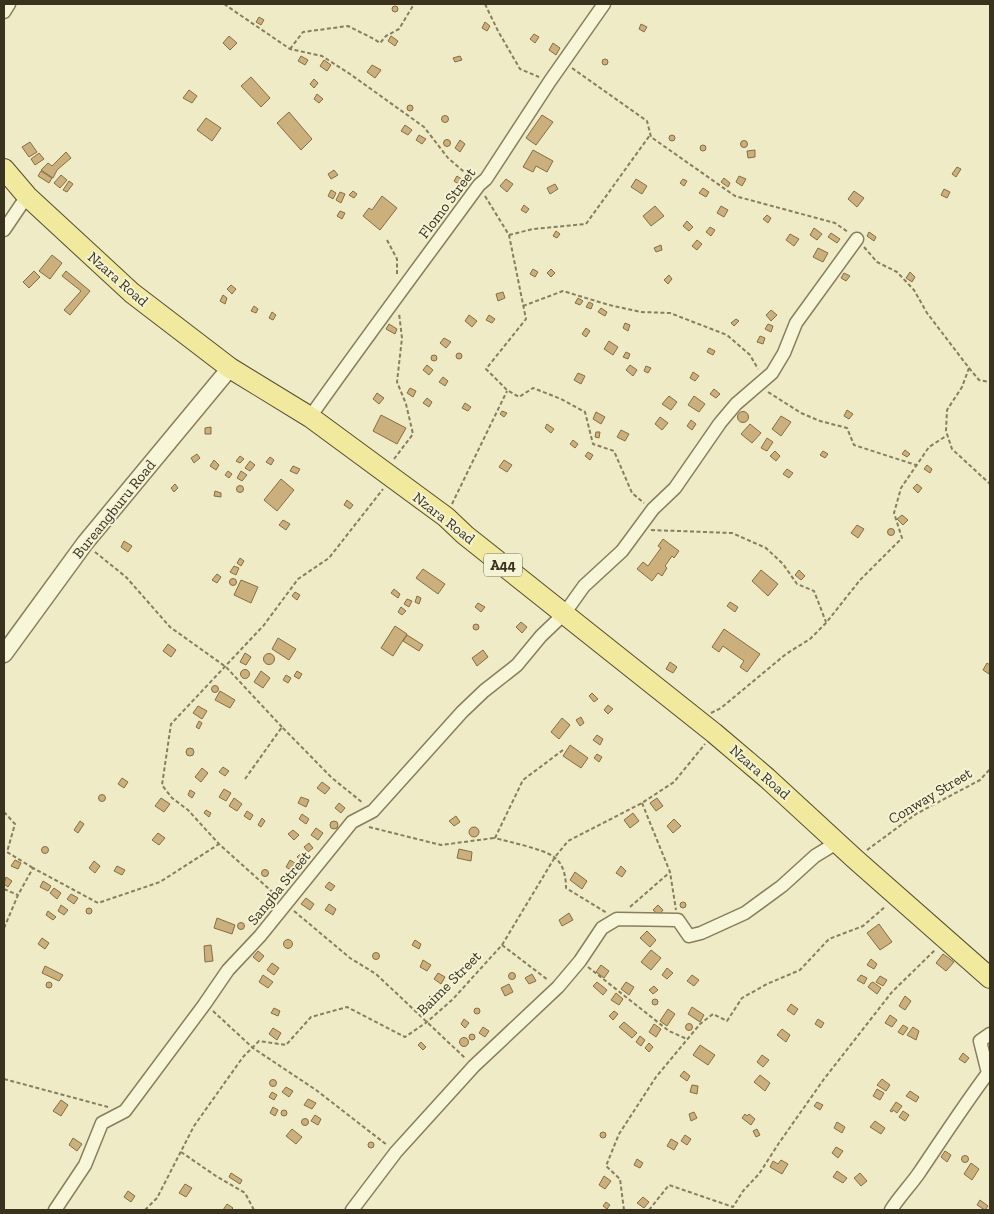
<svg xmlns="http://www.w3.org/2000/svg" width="994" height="1214" viewBox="0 0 994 1214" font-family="'Zilla Slab',serif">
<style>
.building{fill:#cbaf7c;stroke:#876e42}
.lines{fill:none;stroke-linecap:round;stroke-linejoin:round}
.minor-casing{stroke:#897e5c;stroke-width:15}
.tertiary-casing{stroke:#897e5c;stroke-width:19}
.primary-casing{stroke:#574b30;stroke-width:22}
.path{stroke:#897e5c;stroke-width:2;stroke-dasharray:4 2.5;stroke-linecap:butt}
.minor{stroke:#f8f6d9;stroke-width:12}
.tertiary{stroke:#f8f6d9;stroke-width:16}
.primary{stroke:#f0e99e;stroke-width:20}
.labels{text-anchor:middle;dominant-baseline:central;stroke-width:4;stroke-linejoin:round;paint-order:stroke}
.shield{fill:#f5f3d5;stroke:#716c56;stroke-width:1}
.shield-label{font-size:14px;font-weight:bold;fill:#39321f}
.street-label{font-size:15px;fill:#39321f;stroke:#f5f3d5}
</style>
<rect width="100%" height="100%" fill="#eeebc6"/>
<g class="building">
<circle cx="395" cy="9" r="3"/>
<polygon points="259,17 264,20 261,25 256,22"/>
<polygon points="485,22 490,26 487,31 482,28"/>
<polygon points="641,24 647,27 644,32 639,29"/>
<polygon points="534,34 539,37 535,43 530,39"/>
<polygon points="229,36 237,43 230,50 223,43"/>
<polygon points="391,36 398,41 395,46 388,41"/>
<polygon points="553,43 560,48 556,55 549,50"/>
<polygon points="301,56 308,60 305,65 298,61"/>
<polygon points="460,56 462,60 455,62 453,58"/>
<circle cx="605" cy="62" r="3"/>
<polygon points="324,60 331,65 327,71 320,66"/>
<polygon points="372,65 381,70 375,78 367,72"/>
<polygon points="251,77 270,98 261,107 241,86"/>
<polygon points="314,79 318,83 314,88 310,84"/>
<polygon points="189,90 197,96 192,103 183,98"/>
<polygon points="317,94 323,99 319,103 314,99"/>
<circle cx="410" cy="108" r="3"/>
<polygon points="289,112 312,139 301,150 277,123"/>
<polygon points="542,115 553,122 536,145 526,138"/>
<circle cx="445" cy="119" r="3.5"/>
<polygon points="206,118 221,128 212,141 197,130"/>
<polygon points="405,125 412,130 408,135 401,131"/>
<circle cx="672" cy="138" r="3"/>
<polygon points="419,135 426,139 422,144 416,140"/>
<circle cx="447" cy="143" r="3.5"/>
<polygon points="460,140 465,144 460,152 455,148"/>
<circle cx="744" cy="144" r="3.5"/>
<polygon points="30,142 37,152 29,157 22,147"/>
<circle cx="703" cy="148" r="3"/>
<polygon points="533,150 553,161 547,172 536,166 533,172 523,167"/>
<polygon points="755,150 755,157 748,158 747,151"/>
<polygon points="66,152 71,158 57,170 53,178 41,170 48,163 52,166"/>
<polygon points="39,153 44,159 35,165 31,159"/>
<polygon points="957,167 961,169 956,177 952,174"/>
<polygon points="334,170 338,175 331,179 328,174"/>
<polygon points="41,171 52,178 49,183 38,176"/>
<polygon points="61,175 67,180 60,188 54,183"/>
<polygon points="457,176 463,180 460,185 454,181"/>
<polygon points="739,176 746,179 742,186 736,182"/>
<polygon points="724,178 730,183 728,187 721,182"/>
<polygon points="506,179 513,184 507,192 500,186"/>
<polygon points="636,179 647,186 642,194 631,187"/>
<polygon points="683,179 687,181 684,186 680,183"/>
<polygon points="69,181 73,184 67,192 63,190"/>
<polygon points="555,184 558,189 550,194 547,188"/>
<polygon points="703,188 709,192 706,197 699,193"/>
<polygon points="944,189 950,192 947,198 941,195"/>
<polygon points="331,190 336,193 333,199 328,196"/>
<polygon points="353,191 357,194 354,198 349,195"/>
<polygon points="854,191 864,198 857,207 848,199"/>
<polygon points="340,192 345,194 341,203 336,200"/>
<polygon points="382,196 397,208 380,230 363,216 369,208 372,210"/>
<polygon points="524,205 529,209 526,213 521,210"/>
<polygon points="655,206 664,216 651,226 643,216"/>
<polygon points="721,206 728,210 724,217 717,213"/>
<polygon points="340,211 345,213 342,219 337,216"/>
<polygon points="767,215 771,218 768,223 763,219"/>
<polygon points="687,221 693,227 689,231 683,226"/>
<polygon points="710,227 715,230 711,236 706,232"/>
<polygon points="814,228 822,234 817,240 810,235"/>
<polygon points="556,231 560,234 557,238 553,236"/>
<polygon points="869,232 876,237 874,241 867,236"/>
<polygon points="831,233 840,239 837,243 828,237"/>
<polygon points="790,234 799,239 794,246 786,240"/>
<polygon points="697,240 702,244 697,250 692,246"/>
<polygon points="661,245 662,250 656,252 654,248"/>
<polygon points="818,248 828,253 823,262 813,257"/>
<polygon points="52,255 62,263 50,279 39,271"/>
<polygon points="533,269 538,272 535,277 530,274"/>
<polygon points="551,269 555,273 551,277 547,273"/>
<polygon points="34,271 40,277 29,288 23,282"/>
<polygon points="66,271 90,291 70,315 64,310 81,291 62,276"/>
<polygon points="910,272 915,277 912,282 906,278"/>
<polygon points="844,273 850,276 846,281 841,278"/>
<polygon points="669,275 672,279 668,284 664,280"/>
<polygon points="231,285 236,289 232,294 227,289"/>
<polygon points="503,292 505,298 498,301 496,294"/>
<polygon points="223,295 227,298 225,304 220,301"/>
<polygon points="578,298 583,301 580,305 575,303"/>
<polygon points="589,302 593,304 591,309 586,307"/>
<polygon points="254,306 258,309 256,313 251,311"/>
<polygon points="601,308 607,312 605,316 598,312"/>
<polygon points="771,310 777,315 771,321 766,315"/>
<polygon points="272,312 276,315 273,320 269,318"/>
<polygon points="469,315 477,321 472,327 465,321"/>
<polygon points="489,315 495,319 492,323 486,320"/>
<polygon points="736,319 739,321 734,326 731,323"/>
<polygon points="625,323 630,325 628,331 623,328"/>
<polygon points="389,324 397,329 395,334 386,329"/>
<polygon points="768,324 773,326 771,332 765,329"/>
<polygon points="586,328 590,331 586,337 582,334"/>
<polygon points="760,336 765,338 763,344 757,342"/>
<polygon points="444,338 451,342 446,348 440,343"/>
<polygon points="609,341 618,347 613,355 604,349"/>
<polygon points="709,348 715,351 713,355 707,352"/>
<polygon points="626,352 630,354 628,359 623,357"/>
<circle cx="459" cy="356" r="3"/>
<circle cx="434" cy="358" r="3"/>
<polygon points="427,365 433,370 429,375 423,370"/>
<polygon points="630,365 637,370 633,376 626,370"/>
<polygon points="646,366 651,368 648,373 644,371"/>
<polygon points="693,372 699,376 695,381 690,378"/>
<polygon points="578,373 585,376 581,384 574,380"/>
<polygon points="443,377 448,381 445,386 439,382"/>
<polygon points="410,388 416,391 413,397 407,393"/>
<polygon points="714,389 720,394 716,398 710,394"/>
<polygon points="377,393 384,398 379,404 373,399"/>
<polygon points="669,396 677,402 671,410 662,404"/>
<polygon points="694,396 705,404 699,412 688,405"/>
<polygon points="427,398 432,402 429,407 423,403"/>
<polygon points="465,403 471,407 468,411 462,408"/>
<polygon points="847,410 853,414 849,419 844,416"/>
<polygon points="502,411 507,413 504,417 500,414"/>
<circle cx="743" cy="417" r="5.5"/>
<polygon points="596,412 605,417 601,424 593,419"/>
<polygon points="381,415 406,428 397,444 373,431"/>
<polygon points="781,416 791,422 781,436 772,429"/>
<polygon points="660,417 668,423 662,430 655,424"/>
<polygon points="691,420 696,424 692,430 687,426"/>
<polygon points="547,424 554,429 551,433 545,428"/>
<polygon points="750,424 761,433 752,443 741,434"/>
<polygon points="211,427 211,434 205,434 205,428"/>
<polygon points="621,430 629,434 625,441 617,437"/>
<polygon points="596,432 600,432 599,438 595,437"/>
<polygon points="767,438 773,442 767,451 761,448"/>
<polygon points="573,440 578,444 575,448 570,444"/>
<polygon points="905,450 910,454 907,457 902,454"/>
<polygon points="775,451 780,456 776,461 770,456"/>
<polygon points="823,451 828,454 825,458 820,455"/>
<polygon points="588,452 593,455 590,460 585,456"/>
<polygon points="197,454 200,458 194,463 191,458"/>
<polygon points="240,456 244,459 240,463 236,461"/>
<polygon points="270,457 274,460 271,465 266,462"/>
<polygon points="214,460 219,465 216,470 210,466"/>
<polygon points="504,460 512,465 507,472 499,467"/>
<polygon points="250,461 255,465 250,471 245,468"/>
<polygon points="927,465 932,469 930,473 924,469"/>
<polygon points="293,466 300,469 297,474 290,471"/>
<polygon points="787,469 793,473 789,478 783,474"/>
<polygon points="228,471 232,474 229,478 225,475"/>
<polygon points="241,471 247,475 242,481 237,478"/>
<polygon points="281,479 294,490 277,511 264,500"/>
<polygon points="175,484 178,488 174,492 171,488"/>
<polygon points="917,484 922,488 918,493 913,488"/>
<circle cx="240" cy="489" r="3.5"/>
<polygon points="215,491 221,493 221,497 214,496"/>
<polygon points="347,500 353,505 350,509 344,505"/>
<polygon points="902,515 908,520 903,525 897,519"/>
<polygon points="283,520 290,524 286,530 279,525"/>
<polygon points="857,525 864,529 858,538 851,533"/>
<circle cx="891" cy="532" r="3.5"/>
<polygon points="663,539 679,551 674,558 672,556 665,566 667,568 662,576 658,573 652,581 637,569 643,562 648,566 661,548 658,546"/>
<polygon points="124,541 132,546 128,552 121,547"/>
<polygon points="240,558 244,561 241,566 237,563"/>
<polygon points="234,566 239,568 236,575 230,572"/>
<polygon points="423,569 445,584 438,594 416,578"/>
<polygon points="761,570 778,584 768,596 752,581"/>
<polygon points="799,570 805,576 801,580 795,575"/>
<polygon points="217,574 221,577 217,583 212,580"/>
<circle cx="233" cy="582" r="3.5"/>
<polygon points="241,580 258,587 251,603 234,595"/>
<polygon points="394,589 400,594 398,598 391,593"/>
<polygon points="295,592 300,595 297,600 292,596"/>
<polygon points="417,596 421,598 419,604 415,602"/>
<polygon points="407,599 412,601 409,607 404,604"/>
<polygon points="730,602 738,607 735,612 727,606"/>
<polygon points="478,603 485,607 481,612 475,607"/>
<polygon points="401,607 406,611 402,615 398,612"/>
<polygon points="521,622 527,627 522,633 516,627"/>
<circle cx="476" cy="627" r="3"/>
<polygon points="395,626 407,634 393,656 381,648"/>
<polygon points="724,629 760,654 747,672 740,667 744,661 723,646 719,652 712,647"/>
<polygon points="407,635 423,645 419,651 403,641"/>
<polygon points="278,638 296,649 289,660 272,649"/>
<polygon points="168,644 176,650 171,657 163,651"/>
<polygon points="483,650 488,657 477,666 472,658"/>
<polygon points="245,653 251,657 246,665 240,662"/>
<circle cx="269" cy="659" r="5.5"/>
<polygon points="670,662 677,667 673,673 666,669"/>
<polygon points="987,663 990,665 989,674 983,670"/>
<circle cx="245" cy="674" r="4.5"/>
<polygon points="261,671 270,678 263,688 254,682"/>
<polygon points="297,671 302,674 299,679 294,676"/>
<polygon points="286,675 291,678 288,683 283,680"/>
<circle cx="215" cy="689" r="3.5"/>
<polygon points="220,691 235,700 230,708 215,700"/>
<polygon points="592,693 598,699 594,702 589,696"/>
<polygon points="608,705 613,709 608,714 604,710"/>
<polygon points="198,706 207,711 202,719 193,713"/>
<polygon points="581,717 584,723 580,726 576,720"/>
<polygon points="562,718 570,725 559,739 551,732"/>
<polygon points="199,721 202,723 199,729 196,727"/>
<polygon points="597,735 603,739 600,745 593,740"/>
<polygon points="570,745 588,758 581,768 563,756"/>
<circle cx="190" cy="752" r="4"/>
<polygon points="597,754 602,757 599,762 594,758"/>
<polygon points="223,767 229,771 225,776 219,772"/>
<polygon points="202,768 208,773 201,782 195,777"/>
<polygon points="122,778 128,782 124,788 118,784"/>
<polygon points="322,782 330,788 325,794 317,788"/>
<polygon points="224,789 231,793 226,801 219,797"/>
<polygon points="190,790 195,793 192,798 188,795"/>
<circle cx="102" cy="798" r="3.5"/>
<polygon points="301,797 309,800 306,807 298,803"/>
<polygon points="161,798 170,804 164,812 155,806"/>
<polygon points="234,798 242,804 237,811 229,806"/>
<polygon points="657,798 663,806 656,811 650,803"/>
<polygon points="339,803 345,808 341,813 335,808"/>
<polygon points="206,810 211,813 209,817 204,813"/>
<polygon points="247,811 253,815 250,820 244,816"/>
<polygon points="633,813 639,821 630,828 624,820"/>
<polygon points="302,814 309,819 306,824 299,819"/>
<polygon points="456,816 460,822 454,826 449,821"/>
<polygon points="262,818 265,821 261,827 258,825"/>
<polygon points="674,819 681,826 673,833 667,826"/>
<circle cx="334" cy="825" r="4"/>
<polygon points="80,821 84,824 78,833 74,830"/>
<circle cx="474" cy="832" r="5"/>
<polygon points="316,828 323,833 318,840 311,835"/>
<polygon points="293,830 299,835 294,840 288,834"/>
<polygon points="158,833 165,838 159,845 152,840"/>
<polygon points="309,843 313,848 308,852 304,847"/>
<circle cx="45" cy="850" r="3.5"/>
<polygon points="459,849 472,852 471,861 457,858"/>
<polygon points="302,852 305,856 300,860 297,857"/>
<polygon points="15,860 21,863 18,869 11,866"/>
<polygon points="290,860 298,865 294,872 286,867"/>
<polygon points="94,861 100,866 95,873 89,868"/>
<polygon points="117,866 125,870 122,875 114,871"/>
<polygon points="621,866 626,871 622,877 616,873"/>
<circle cx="265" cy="873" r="3.5"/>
<polygon points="575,872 587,881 582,889 570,880"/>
<polygon points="6,877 12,881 8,887 4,884"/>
<polygon points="43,881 51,886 48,891 40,887"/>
<polygon points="329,882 335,886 331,891 325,887"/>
<polygon points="54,888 61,893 57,899 50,893"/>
<polygon points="71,894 78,898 74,904 67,899"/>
<polygon points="306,898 314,904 310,910 301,904"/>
<circle cx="683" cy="905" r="3"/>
<polygon points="329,904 336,909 333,915 325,910"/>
<polygon points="61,905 68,910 64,915 58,911"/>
<polygon points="658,905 663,910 659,915 653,910"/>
<circle cx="89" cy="911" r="3"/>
<polygon points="48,911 56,917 53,920 46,915"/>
<polygon points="569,913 573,920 562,926 559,920"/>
<polygon points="217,918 235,925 232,934 214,928"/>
<circle cx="241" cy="926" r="3.5"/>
<polygon points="879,924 892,942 880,950 867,933"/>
<polygon points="647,931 656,940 650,947 640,938"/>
<polygon points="42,938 49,943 45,949 38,944"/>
<circle cx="288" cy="944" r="4.5"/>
<polygon points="415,940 421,944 419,949 412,945"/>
<polygon points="211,945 213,961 205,962 204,946"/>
<polygon points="651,950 661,958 651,970 641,962"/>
<polygon points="258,951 264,956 259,962 253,957"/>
<circle cx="376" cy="956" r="3.5"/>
<polygon points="943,954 954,962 946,971 936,963"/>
<polygon points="871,959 877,964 874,969 867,965"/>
<polygon points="423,960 431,965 427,971 420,967"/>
<polygon points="272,963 279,968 274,975 267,970"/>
<polygon points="601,965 609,971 604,978 596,972"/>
<polygon points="45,966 63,975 59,981 42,973"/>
<polygon points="667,968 673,973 667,979 662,975"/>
<circle cx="512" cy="976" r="3.5"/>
<polygon points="438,973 445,977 441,984 434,979"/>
<polygon points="532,974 536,981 529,984 525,978"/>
<polygon points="263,975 273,982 268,988 259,982"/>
<polygon points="692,975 699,980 694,986 687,981"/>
<polygon points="861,975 867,978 864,984 857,980"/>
<polygon points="880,976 887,980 883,986 876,982"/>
<circle cx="49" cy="985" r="3"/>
<polygon points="597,982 607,990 603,995 593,986"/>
<polygon points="626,982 634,987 629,995 621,989"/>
<polygon points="873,982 881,988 877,994 868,987 871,983"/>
<polygon points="509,984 513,992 505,996 501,988"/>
<polygon points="654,986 658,990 653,994 649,990"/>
<polygon points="616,993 623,999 619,1005 611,1000"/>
<polygon points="905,996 911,1001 905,1010 899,1006"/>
<circle cx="655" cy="1002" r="3"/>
<polygon points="791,1004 798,1009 794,1015 787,1010"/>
<polygon points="692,1007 704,1015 700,1022 688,1014"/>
<circle cx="477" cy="1011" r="3"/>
<polygon points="274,1008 280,1011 278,1016 271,1013"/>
<polygon points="668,1009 675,1014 667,1026 660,1021"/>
<polygon points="614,1011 618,1014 613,1020 609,1016"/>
<polygon points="890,1015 897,1020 892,1027 885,1023"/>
<polygon points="464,1019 469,1023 465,1028 461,1024"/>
<polygon points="818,1019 824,1023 821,1028 815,1024"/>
<polygon points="624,1022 637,1033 632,1038 619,1027"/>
<circle cx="689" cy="1027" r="3.5"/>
<polygon points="654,1024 661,1029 656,1037 649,1032"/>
<polygon points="903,1025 908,1028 903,1035 898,1032"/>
<polygon points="483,1027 489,1031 485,1037 479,1033"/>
<polygon points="913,1027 919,1031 916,1040 907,1035"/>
<polygon points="273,1028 281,1033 277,1040 269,1034"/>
<polygon points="782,1029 790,1035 786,1042 777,1035"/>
<circle cx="472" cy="1037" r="3"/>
<polygon points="640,1036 645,1040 641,1046 636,1042"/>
<circle cx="464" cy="1042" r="4.5"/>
<polygon points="421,1042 426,1047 423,1050 418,1045"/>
<polygon points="649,1043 653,1047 649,1052 645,1048"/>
<polygon points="700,1045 715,1055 708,1065 693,1055"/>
<polygon points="963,1053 969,1058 965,1063 959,1059"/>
<polygon points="762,1055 769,1060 763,1067 757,1062"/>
<polygon points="684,1071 690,1076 687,1081 680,1076"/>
<polygon points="760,1075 770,1083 765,1091 754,1082"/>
<polygon points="882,1079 890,1085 886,1091 877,1085"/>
<circle cx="273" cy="1083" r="3.5"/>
<polygon points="692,1085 698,1086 697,1094 690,1092"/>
<polygon points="286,1087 293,1091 289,1097 282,1092"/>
<polygon points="877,1089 884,1093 880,1100 873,1096"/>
<polygon points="910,1091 919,1097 916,1102 906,1096"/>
<polygon points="272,1092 277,1095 274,1100 269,1097"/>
<polygon points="308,1099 316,1103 312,1109 304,1105"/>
<polygon points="61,1100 68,1105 61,1116 53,1111"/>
<polygon points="817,1102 823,1105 820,1110 814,1106"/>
<polygon points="896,1102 902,1106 897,1113 893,1110 892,1112 890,1111"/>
<polygon points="273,1107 278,1110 275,1116 270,1113"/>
<circle cx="284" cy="1113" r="3"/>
<polygon points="903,1111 909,1115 905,1121 899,1117"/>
<polygon points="694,1112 697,1118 691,1121 689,1114"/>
<polygon points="745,1114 747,1116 749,1114 755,1119 751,1125 742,1118"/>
<polygon points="315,1115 321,1119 318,1125 311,1121"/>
<circle cx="305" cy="1122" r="3.5"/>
<polygon points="875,1121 885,1128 881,1134 870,1127"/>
<polygon points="837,1122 845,1127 842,1133 834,1128"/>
<polygon points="292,1129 302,1137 296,1144 286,1136"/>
<polygon points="757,1129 760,1135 756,1137 753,1131"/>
<circle cx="603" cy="1135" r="3"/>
<polygon points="685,1135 691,1139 687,1145 681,1141"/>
<polygon points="73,1138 82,1144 77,1151 69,1145"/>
<polygon points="671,1139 678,1143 674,1150 667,1146"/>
<circle cx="371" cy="1145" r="3"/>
<polygon points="836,1147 843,1151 838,1158 832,1153"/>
<polygon points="945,1151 951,1155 947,1162 941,1157"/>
<circle cx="965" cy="1159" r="3.5"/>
<polygon points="637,1159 643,1163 640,1168 634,1165"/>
<polygon points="781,1160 788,1164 782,1174 770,1167 773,1161 778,1164"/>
<polygon points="971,1163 979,1169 972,1180 964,1174"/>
<polygon points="837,1171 847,1178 843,1183 833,1177"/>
<polygon points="231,1173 242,1180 240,1184 229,1177"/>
<polygon points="860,1173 867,1181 861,1186 854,1178"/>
<polygon points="604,1176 611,1181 605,1189 599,1185"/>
<polygon points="185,1184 192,1188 186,1197 179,1193"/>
<polygon points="128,1191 135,1196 131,1202 124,1197"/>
<polygon points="643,1197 649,1202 644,1208 637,1203"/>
<polygon points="980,1200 988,1206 985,1210 977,1205"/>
<polygon points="606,1202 610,1205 607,1209 603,1206"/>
<polygon points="227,1204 233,1208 231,1210 223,1210"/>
</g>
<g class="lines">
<g class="minor-casing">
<g id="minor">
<polyline points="4,12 9,4"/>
<polyline points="4,230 27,196"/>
<path d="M310 417C365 339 422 263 479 185L486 179 550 81 604 4"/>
<polyline points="55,1210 85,1165 102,1123 125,1111 204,1005 228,970 260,936 352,822 373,811 462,712 484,691 517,665 541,636 564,614 584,586 622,551 653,509 675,488 720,423 736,404 772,373 784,353 796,323 857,239"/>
<polyline points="352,1210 396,1152 474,1066 558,987 580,961 602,928 617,919 678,920 689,936 701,933 745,913 782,886 815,856 838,842"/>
<path d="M891 1210C899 1197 910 1186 919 1173 942 1139 964 1105 988 1073L980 1041 990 1034"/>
</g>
</g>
<g class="tertiary-casing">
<polyline id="tertiary" points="4,654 85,543 230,368"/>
</g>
<g class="primary-casing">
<polyline id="primary" points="4,169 27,196 132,293 230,368 310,417 446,517 465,535 714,733 767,778 855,859 990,978"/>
</g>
<g class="path">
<polyline points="224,4 290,49 322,56 350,74 424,127 448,158 470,177"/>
<polyline points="485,4 498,31 520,69 539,77"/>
<polyline points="290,49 303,32 348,26 374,39 380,43 386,36 399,29 414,4"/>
<polyline points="572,68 647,121 651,137 735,196 835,223 848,232"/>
<polyline points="485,196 509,235 526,319 486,369 507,390 519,397 533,388 561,399 585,412 593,444 614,451 632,493 644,503"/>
<polyline points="509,235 533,229 586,224 650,135"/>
<polyline points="387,240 397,259 397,276"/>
<polyline points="864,247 877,262 897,272 914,290 927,313 969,368 962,387 947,410 946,431 952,449 990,484"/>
<polyline points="523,306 563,291 609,305 641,312 670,313 727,335 750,355 758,369"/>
<polyline points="969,368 979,380 990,382"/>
<polyline points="768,392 801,413 820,421 847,428 854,445 916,465"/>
<polyline points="394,459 413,434 406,404 397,382 402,338 399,313"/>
<polyline points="452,504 507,391"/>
<polyline points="651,530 732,533 766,548 783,564 797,584 814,591 826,622"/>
<polyline points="95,552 126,577 170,627 226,667 282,727"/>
<polyline points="711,713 721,708 786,654 810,639 826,623 860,580 902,538 894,513 901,488 929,447 946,436"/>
<path d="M563 750 523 780 495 838C509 842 544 849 554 857 564 864 566 878 566 888L607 913"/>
<polyline points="245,779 282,727 332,778 363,803"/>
<polyline points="642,803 670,872 676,910"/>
<polyline points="4,812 15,824 7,852 33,868"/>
<polyline points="369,827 441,845 494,838"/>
<polyline points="867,850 916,814 980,780 990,769"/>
<polyline points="4,889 18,895"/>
<polyline points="278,897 219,844 188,810 172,798 162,785 171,724 264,625 298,579 329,558 383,489"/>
<polyline points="630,907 670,872"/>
<polyline points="294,911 350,958 376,974 465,1058"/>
<polyline points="4,928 18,895 33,868 98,903 160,882 219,844"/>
<polyline points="502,945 548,980"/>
<polyline points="588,967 669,1031 687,1039"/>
<polyline points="213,1011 253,1048 316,1090 387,1145"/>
<polyline points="4,1079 108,1107"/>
<polyline points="181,1152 216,1176 245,1193 254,1210"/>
<polyline points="145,1210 157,1198 194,1126 243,1057 259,1041 286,1045 311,1017 347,1007 405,1037 427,1022 453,999 502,945 555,857 568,841 642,803 674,782 705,744"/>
<polyline points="624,1210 620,1179 606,1166 619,1134 656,1077 700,1024 713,1014 727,1021 742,998 767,984 800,970 829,939 863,926 886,906"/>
<polyline points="649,1210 669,1185 733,1207 743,1191 759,1174 779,1143 824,1079 892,992 936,949"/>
</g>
<use href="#minor" class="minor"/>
<use href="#tertiary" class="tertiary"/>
<use href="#primary" class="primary"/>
</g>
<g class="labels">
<rect class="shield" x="484" y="553.5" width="38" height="23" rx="4"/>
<g class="shield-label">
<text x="503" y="565">A44</text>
</g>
<g class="street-label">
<text transform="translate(447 203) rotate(-53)">Flomo Street</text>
<text transform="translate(118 279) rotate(41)">Nzara Road</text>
<text transform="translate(114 509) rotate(-51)">Bureangburu Road</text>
<text transform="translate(444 518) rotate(38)">Nzara Road</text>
<text transform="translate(760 772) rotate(41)">Nzara Road</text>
<text transform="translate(930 796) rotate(-31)">Conway Street</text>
<text transform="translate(279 888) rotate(-51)">Sangba Street</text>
<text transform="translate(449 983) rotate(-45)">Baime Street</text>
</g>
</g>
<rect width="994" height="1214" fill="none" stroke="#39321f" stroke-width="10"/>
</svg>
